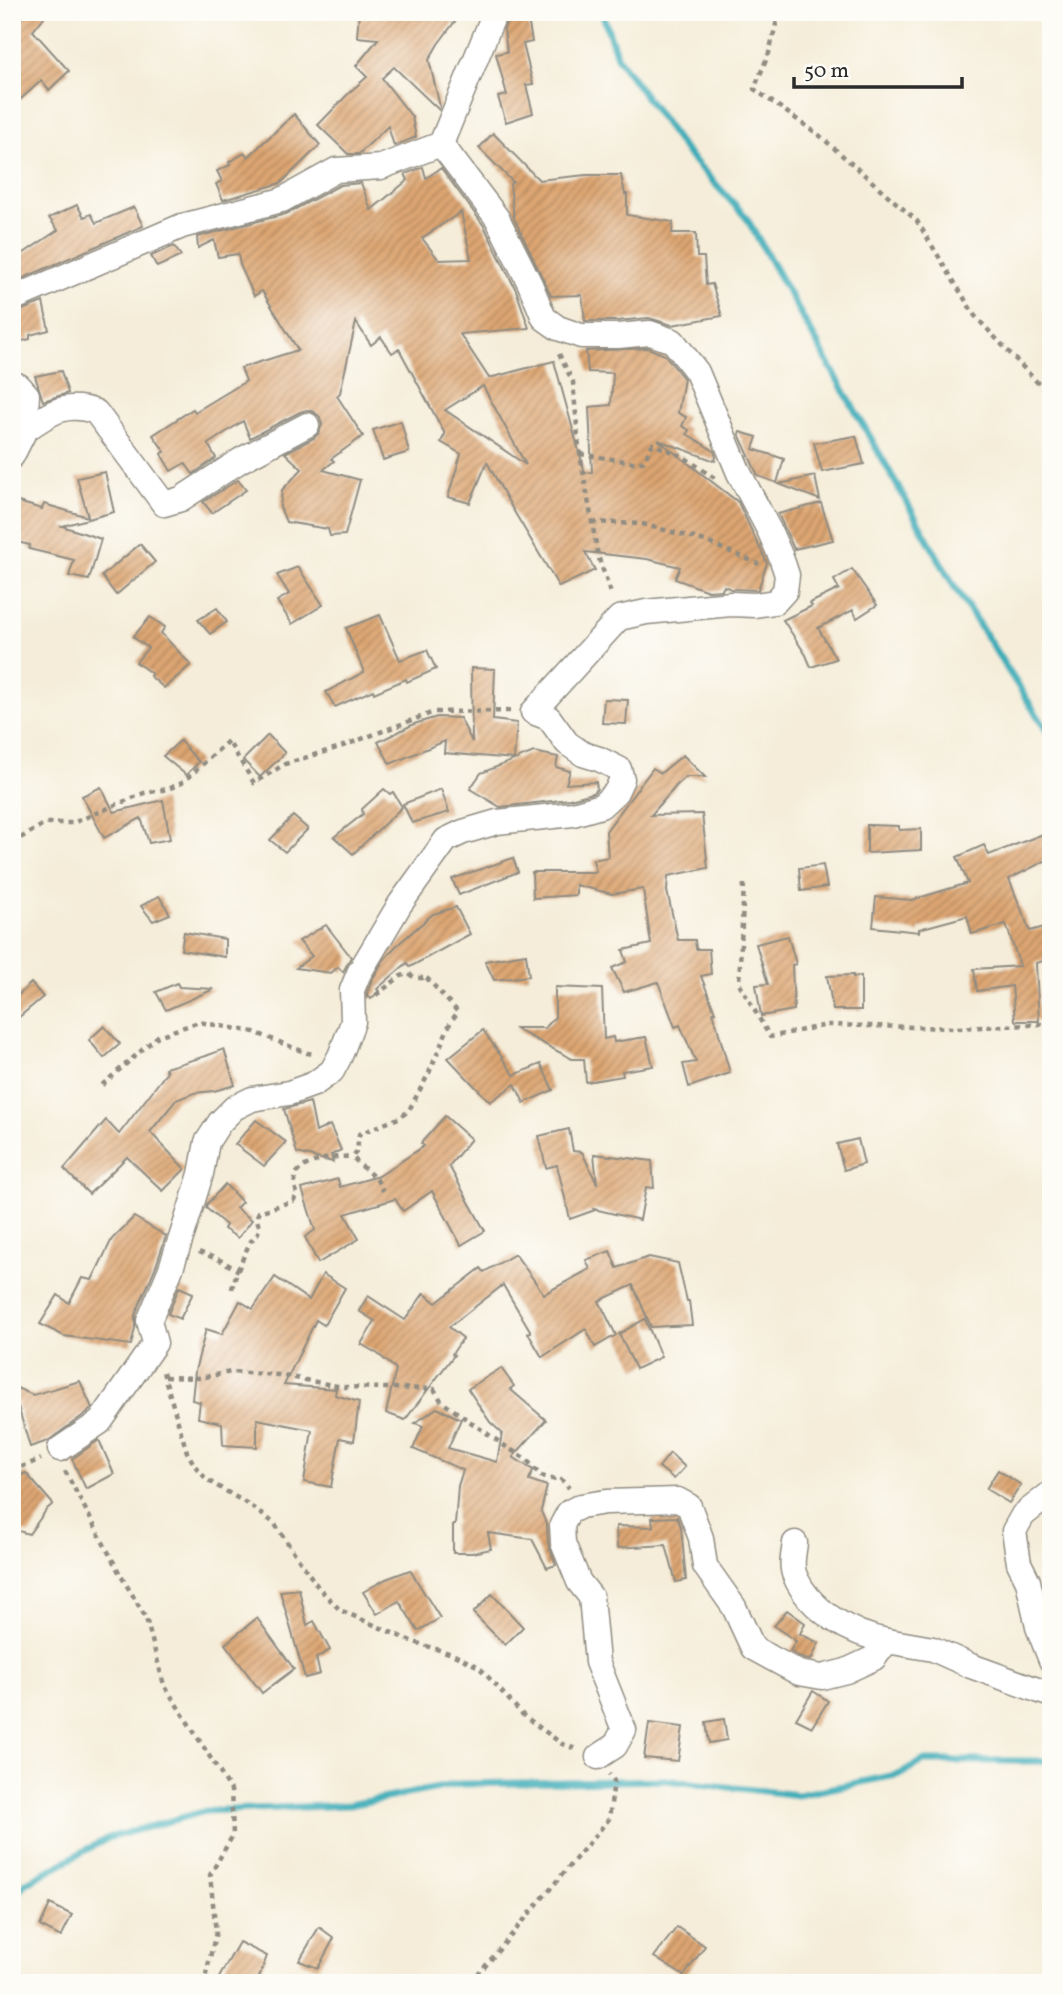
<svg xmlns="http://www.w3.org/2000/svg" width="1063" height="1995" viewBox="0 0 1063 1995" font-family="Vollkorn,serif">
<style>
.lines{fill:none;stroke-linecap:round;stroke-linejoin:round}
.stream{stroke:#3bacb8;stroke-width:7}
.building{fill:url(#building-hatch);fill-rule:evenodd}
.street-casing{stroke:#908c82;stroke-width:27}
.path{stroke:#908c82;stroke-width:4.5;stroke-dasharray:5 5;stroke-linecap:butt}
.street{stroke:#fff;stroke-width:24}
</style>
<defs>
<pattern id="building-hatch" width="6" height="6" patternUnits="userSpaceOnUse" patternTransform="scale(1.75)"><rect width="6" height="6" fill="#dda672"/><path d="M-1 1l2-2M0 6l6-6M5 7l2-2" fill="none" stroke="#b3875e"/></pattern>
</defs>
<rect width="100%" height="100%" fill="#fdfcf7"/>
<filter id="ink" filterUnits="userSpaceOnUse"><feTurbulence type="fractalNoise" baseFrequency=".0143" numOctaves="2"/><feDisplacementMap in="SourceGraphic" scale="14" xChannelSelector="R" yChannelSelector="G"/><feConvolveMatrix kernelMatrix="1 2 1 2 8 2 1 2 1" color-interpolation-filters="sRGB"/></filter>
<filter id="wash" filterUnits="userSpaceOnUse"><feTurbulence type="fractalNoise" baseFrequency=".00686" numOctaves="4" result="noise"/><feDisplacementMap in="SourceGraphic" scale="28" xChannelSelector="R" yChannelSelector="G"/><feGaussianBlur stdDeviation="1.57" result="paint"/><feColorMatrix in="noise" values="0 0 0 0 0 0 0 0 0 0 0 0 0 0 0 0 0 1.4 0 .05"/><feComposite in="paint" operator="in"/></filter>
<g filter="url(#wash)">
<rect width="100%" height="100%" fill="#f5edd9"/>
<g class="lines">
<g class="stream">
<polyline points="602,12 617,57 685,151 746,217 954,586 1051,737"/>
<polyline points="12,1898 26,1883 108,1838 206,1811 349,1805 460,1784 665,1780 798,1795 901,1774 923,1761 1051,1761"/>
</g>
</g>
<g id="blocks">
<g class="building">
<polygon points="24,12 48,12 33,31 69,71 49,90 41,81 12,107 12,30"/>
<polygon points="359,12 462,12 438,44 429,60 440,107 439,110 394,67 382,78 412,117 416,137 394,146 388,126 359,154 348,154 318,125 351,91 367,77 356,66 378,39 357,37"/>
<polygon points="510,12 527,12 532,42 523,44 533,84 526,85 533,113 506,122 498,97 507,95 496,54 507,52 504,29"/>
<polygon points="294,114 320,145 281,183 223,200 216,184 222,181 217,171 230,165 229,162 245,153 248,157"/>
<polygon points="493,133 539,180 586,175 621,175 625,194 627,194 627,215 673,222 672,233 696,233 697,257 704,257 706,285 712,284 722,316 672,325 649,318 617,321 585,321 582,295 551,296 514,218 510,184 513,182 479,148"/>
<path d="M423 167 426 178 441 168 484 226 516 290 529 328 460 334 489 378 554 361 585 473 592 472 589 407 611 405 613 373 588 372 586 351 648 348 665 355 684 379 678 413 686 417 682 426 689 430 687 434 714 451 716 457 715 461 658 440 738 502 767 563 758 590 731 589 724 586 722 590 708 591 675 579 680 567 647 559 585 552 595 570 559 587 512 508 487 462 470 503 448 497 461 454 441 442 445 434 399 349 392 353 381 337 371 345 356 322 340 393 337 396 363 436 331 459 334 461 323 470 360 480 345 535 330 536 328 529 286 522 280 507 282 490 302 469 285 453 314 438 319 433 322 425 320 417 314 412 307 410 300 412 250 438 243 421 208 444 216 458 193 474 185 463 171 471 161 454 165 452 153 435 193 409 195 412 246 381 241 368 298 350 262 291 254 296 240 265 238 254 218 257 214 240 198 248 197 237 286 214 340 185 361 183 371 210 408 180 405 174ZM461 212 471 259 439 260 422 238ZM483 386 526 465 445 410Z"/>
<polygon points="77,205 84,217 91,214 96,223 134,207 143,226 12,283 12,261 58,230 49,218"/>
<polygon points="174,246 181,256 157,267 151,256"/>
<polygon points="43,302 49,330 30,335 30,339 12,344 12,314"/>
<polygon points="61,371 68,393 43,401 35,376"/>
<polygon points="401,421 409,452 383,460 373,430"/>
<polygon points="740,432 757,437 753,449 784,459 777,483 758,476 739,434"/>
<polygon points="856,436 864,464 822,472 814,443"/>
<polygon points="105,472 114,512 62,526 101,539 89,580 69,576 74,560 29,549 30,545 12,541 12,511 15,501 42,509 44,504 88,517 77,478"/>
<polygon points="815,476 820,500 779,484"/>
<polygon points="238,480 246,490 212,513 203,502"/>
<polygon points="821,503 833,540 794,549 778,514"/>
<polygon points="140,544 155,562 116,595 102,576"/>
<polygon points="298,567 323,605 292,624 277,601 289,594 277,575"/>
<polygon points="852,569 877,605 857,618 853,610 818,628 836,659 811,667 806,655 783,620 812,606 810,603 839,589 834,580"/>
<polygon points="217,608 227,622 210,634 198,620"/>
<polygon points="380,615 400,660 427,650 436,669 407,682 406,679 374,693 373,690 335,707 326,692 364,672 346,628"/>
<polygon points="150,617 165,627 161,633 191,665 164,688 150,676 152,674 136,662 148,648 133,637"/>
<polygon points="471,668 495,669 493,720 517,723 514,759 444,753 445,741 390,764 378,742 414,724 437,717 460,718 472,742"/>
<polygon points="604,699 628,700 626,724 602,723"/>
<polygon points="268,735 285,753 260,777 243,760"/>
<polygon points="180,741 199,762 186,775 163,756"/>
<polygon points="534,752 558,757 556,767 570,771 566,784 596,782 597,789 593,793 570,799 500,807 470,789 481,773"/>
<polygon points="683,755 705,777 686,777 677,785 651,815 702,814 708,868 668,876 667,891 678,940 695,940 696,949 709,949 711,974 701,976 715,1012 713,1012 730,1073 689,1087 683,1064 696,1062 680,1025 675,1027 658,982 624,992 612,968 627,962 623,950 651,944 643,889 612,894 576,885 576,895 533,898 532,872 596,872 593,860 608,857 606,831 653,768 661,773"/>
<polygon points="101,787 114,812 163,800 170,839 149,843 141,818 104,838 82,796"/>
<polygon points="384,789 390,794 393,792 402,807 353,854 334,837 363,814 362,809"/>
<polygon points="441,789 449,812 412,823 403,804"/>
<polygon points="293,816 308,829 285,852 270,840"/>
<polygon points="867,825 899,826 899,830 921,829 921,850 867,853"/>
<polygon points="1051,831 1051,858 1009,879 1030,931 1048,926 1051,938 1051,959 1036,963 1039,1021 1015,1021 1012,986 977,991 974,969 1020,966 1006,924 972,934 967,916 919,929 919,932 873,927 876,897 912,900 968,883 957,857 984,845 989,855"/>
<polygon points="513,858 518,872 459,895 452,879"/>
<polygon points="823,865 827,887 801,891 799,868"/>
<polygon points="159,896 170,914 153,921 141,906"/>
<polygon points="456,907 470,934 410,967 407,963 377,989 379,991 371,999 369,996 367,998 367,993 372,980 383,961 395,947 433,914"/>
<polygon points="326,925 351,957 343,972 338,967 331,973 296,968 312,956 299,941"/>
<polygon points="184,932 225,939 225,957 181,950"/>
<polygon points="788,936 796,964 792,965 794,1010 761,1016 756,985 768,984 756,944"/>
<polygon points="526,954 529,976 494,980 485,961"/>
<polygon points="853,975 853,977 861,976 861,1010 833,1010 827,976"/>
<polygon points="31,983 43,997 12,1023 12,1001"/>
<polygon points="177,983 179,987 214,989 166,1010 156,992"/>
<polygon points="555,987 602,989 604,1039 613,1037 614,1042 646,1037 653,1066 622,1071 623,1076 586,1082 584,1059 572,1059 514,1028 545,1028 555,1017"/>
<polygon points="104,1026 120,1044 104,1058 89,1040"/>
<polygon points="483,1030 514,1075 541,1064 553,1090 524,1103 515,1084 490,1102 448,1058"/>
<polygon points="224,1049 235,1085 214,1091 194,1093 176,1100 150,1132 185,1169 163,1191 127,1157 89,1194 64,1169 106,1120 119,1134 167,1072 165,1068 206,1056"/>
<polygon points="310,1102 316,1132 330,1125 341,1150 331,1155 333,1162 297,1153 284,1109"/>
<polygon points="445,1116 471,1139 449,1166 485,1231 461,1245 432,1191 403,1211 395,1199 345,1214 359,1239 318,1263 305,1237 315,1230 302,1189 338,1179 340,1187 379,1176 424,1146 421,1143"/>
<polygon points="256,1120 286,1142 264,1166 235,1144"/>
<polygon points="569,1129 573,1151 582,1152 597,1184 594,1154 652,1161 654,1188 646,1187 640,1220 594,1209 595,1210 570,1219 557,1165 546,1168 539,1136"/>
<polygon points="858,1139 864,1164 844,1170 837,1144"/>
<polygon points="225,1184 242,1202 236,1208 252,1220 238,1238 224,1229 226,1225 206,1208 207,1204"/>
<polygon points="134,1217 166,1236 156,1266 135,1315 135,1328 131,1345 64,1336 40,1324 58,1295 69,1303 82,1278 92,1280 112,1239"/>
<polygon points="610,1251 617,1268 649,1257 678,1263 687,1301 689,1301 692,1325 651,1327 633,1285 599,1301 616,1335 595,1347 586,1329 542,1357 528,1333 531,1332 503,1285 449,1327 463,1338 452,1354 454,1355 405,1420 386,1413 396,1369 378,1354 361,1344 375,1321 359,1311 368,1296 405,1320 424,1293 436,1303 481,1268 484,1272 515,1254 544,1294 590,1269 586,1260"/>
<polygon points="323,1274 345,1288 324,1325 316,1320 284,1385 336,1389 335,1395 359,1402 354,1441 340,1438 331,1487 304,1482 312,1430 257,1419 257,1447 223,1445 222,1423 198,1418 200,1402 192,1400 195,1371 206,1329 222,1334 240,1301 253,1309 275,1277 309,1300"/>
<polygon points="179,1287 193,1293 180,1319 168,1314"/>
<polygon points="645,1319 661,1357 636,1369 619,1334"/>
<polygon points="501,1368 514,1386 510,1389 546,1420 513,1457 533,1470 529,1480 547,1486 541,1511 547,1526 548,1544 556,1565 547,1568 532,1539 488,1533 491,1549 472,1553 453,1553 453,1525 455,1525 458,1486 463,1470 413,1449 423,1426 415,1423 437,1408 461,1419 448,1448 497,1462 502,1433 490,1422 468,1389"/>
<polygon points="80,1381 92,1408 89,1411 48,1441 30,1447 12,1386 33,1395"/>
<polygon points="99,1440 114,1474 86,1489 72,1459"/>
<polygon points="670,1453 685,1467 674,1479 659,1467"/>
<polygon points="998,1470 1021,1485 1009,1503 986,1489"/>
<polygon points="26,1473 53,1504 47,1509 29,1534 12,1529 12,1479"/>
<polygon points="677,1517 681,1527 686,1580 676,1582 666,1545 617,1548 616,1526 653,1527 652,1518"/>
<polygon points="410,1570 440,1618 418,1631 399,1601 377,1614 363,1592 386,1579"/>
<polygon points="299,1589 307,1625 314,1621 330,1650 316,1658 320,1674 305,1678 280,1591"/>
<polygon points="492,1594 523,1627 505,1645 473,1613"/>
<polygon points="787,1610 805,1623 800,1634 819,1643 811,1660 804,1659 790,1651 796,1641 774,1626"/>
<polygon points="257,1618 294,1669 262,1693 225,1644"/>
<polygon points="813,1691 828,1701 812,1727 796,1719"/>
<polygon points="724,1719 727,1740 709,1743 706,1722"/>
<polygon points="649,1723 683,1727 678,1761 644,1758"/>
<polygon points="50,1904 72,1915 61,1937 40,1926"/>
<polygon points="319,1927 334,1938 318,1968 299,1961"/>
<polygon points="677,1927 705,1946 684,1976 654,1957"/>
<polygon points="239,1942 267,1956 257,1983 216,1983"/>
</g>
</g>
</g>
<g filter="url(#ink)">
<use href="#blocks" fill-opacity="0" stroke="#908c82" stroke-width="2"/>
<g class="lines">
<g class="street-casing">
<g id="street">
<polyline points="12,299 182,226 282,200 336,170 381,167 441,144 495,12"/>
<polyline points="12,383 19,386 27,395 25,430 12,456"/>
<path d="M25 430C50 413 65 401 96 412L164 504 181 499 241 460 307 425"/>
<polyline points="60,1449 100,1422 155,1343 149,1321 170,1271 185,1226 201,1174 207,1142 220,1122 234,1108 252,1099 289,1093 314,1084 332,1071 340,1056 353,1022 352,990 359,973 400,904 446,840 463,832 497,822 573,814 601,806 616,792 622,779 619,769 599,759 583,754 567,743 549,718 533,712 619,618 646,612 731,604 755,605 775,602 785,591 787,575 781,557 769,530 739,473 697,372 673,341 650,333 618,336 581,336 558,328 544,318 530,284 497,218 441,144"/>
<polyline points="1051,1493 1023,1515 1014,1531 1019,1563 1028,1581 1038,1627 1051,1660"/>
<path d="M795 1543C794 1553 790 1565 795 1576 810 1611 851 1634 887 1641"/>
<polyline points="598,1757 615,1746 624,1730 597,1662 591,1597 579,1582 563,1543 562,1525 569,1512 581,1506 606,1502 678,1500 689,1506 701,1538 705,1566 734,1607 753,1648 799,1673 822,1677 846,1671 874,1658 887,1641 933,1649 971,1666 1051,1695"/>
</g>
</g>
<g class="path">
<polyline points="779,12 769,53 754,89 819,135 917,221 975,316 1051,397"/>
<polyline points="559,354 573,382 579,448 598,556 612,596"/>
<path d="M580 454 631 462H643C648 456 648 449 653 444L684 457 716 479"/>
<polyline points="592,522 642,524 702,540 759,564"/>
<polyline points="12,843 46,823 73,823 144,793 168,789 182,783 228,741 254,783 285,764 340,747 434,712 511,711"/>
<polyline points="744,884 739,983 770,1037 827,1025 957,1028 1051,1024"/>
<polyline points="376,995 401,976 409,974 415,978 423,978 425,976 458,1012 451,1021 429,1073 409,1110 401,1117 359,1134 357,1151 352,1157 377,1180 383,1191"/>
<polyline points="102,1085 158,1036 199,1022 254,1032 307,1053 315,1054"/>
<polyline points="199,1252 220,1260 239,1271"/>
<path d="M232 1289C233 1281 247 1247 251 1241 256 1236 258 1234 260 1227 257 1221 255 1218 259 1212L293 1201 297 1195C296 1190 294 1183 295 1178 297 1161 339 1155 352 1157"/>
<polyline points="163,1372 187,1452 195,1466 207,1480 246,1503 274,1523 318,1587 340,1610 411,1641 452,1654 479,1667 523,1715 562,1744 579,1750"/>
<polyline points="165,1377 200,1378 231,1372 279,1375 343,1387 434,1389 442,1402 505,1446 526,1459 541,1476 552,1479 560,1478 569,1488"/>
<polyline points="12,1471 41,1459"/>
<polyline points="65,1471 120,1574 146,1618 164,1685 231,1790 233,1835 210,1875 216,1932 204,1983"/>
<polyline points="471,1983 609,1819 614,1781 609,1774"/>
</g>
<use href="#street" class="street"/>
</g>
</g>
<rect width="1063" height="1995" fill="none" stroke="#fdfcf7" stroke-width="42"/>
<path d="M794 77v10h168v-10" fill="none" stroke="#2b2b2b" stroke-width="3.5"/>
<text x="804" y="77" font-size="21" fill="#2b2b2b" stroke="#fdfcf7" stroke-width="5" paint-order="stroke">50 m</text>
</svg>
